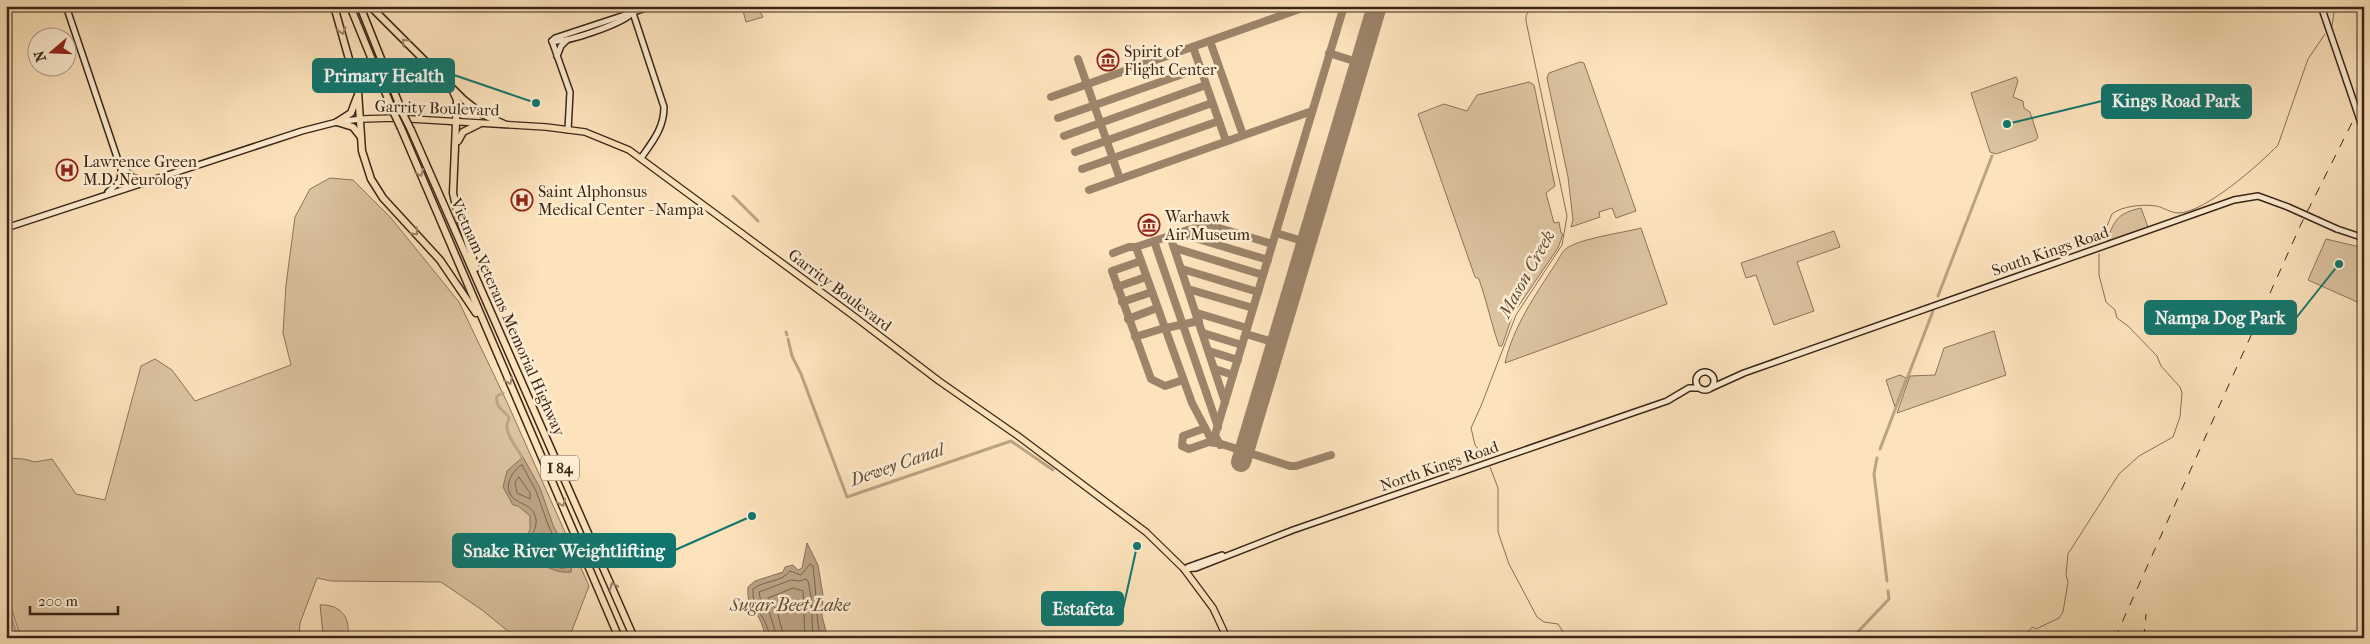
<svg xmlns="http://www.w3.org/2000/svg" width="2370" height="644" viewBox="0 0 2370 644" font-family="'IM FELL French Canon',serif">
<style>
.green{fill:#dcc3a0;stroke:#8b745c}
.water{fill:#bba384;stroke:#877158}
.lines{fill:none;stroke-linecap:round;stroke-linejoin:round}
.shore{stroke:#7a644e;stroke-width:1}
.stream{stroke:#877158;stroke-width:1}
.canal{stroke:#bba384;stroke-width:3}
.taxiway{stroke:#9c846a;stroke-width:8}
.runway{stroke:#9c846a;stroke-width:20}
.secondary-casing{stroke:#3a2617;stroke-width:8}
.primary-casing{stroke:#3a2617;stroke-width:8}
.highway-casing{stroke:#3a2617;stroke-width:9}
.secondary{stroke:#feedd3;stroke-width:5}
.primary{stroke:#fde3bc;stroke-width:5.5}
.highway{stroke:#fde3bc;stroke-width:6}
.rail{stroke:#3a2617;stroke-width:1;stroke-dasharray:9 9;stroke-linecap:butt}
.secondary-bridge-casing{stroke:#3a2617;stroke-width:8;stroke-linecap:butt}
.highway-bridge-casing{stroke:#3a2617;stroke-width:9;stroke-linecap:butt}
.secondary-bridge{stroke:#feedd3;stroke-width:5}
.highway-bridge{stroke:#fde3bc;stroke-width:6}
.oneway{stroke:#9c846a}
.labels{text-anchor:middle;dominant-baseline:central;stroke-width:5;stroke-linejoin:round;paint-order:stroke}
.shield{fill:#feedd3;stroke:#75624f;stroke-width:1}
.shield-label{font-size:15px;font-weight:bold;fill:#3a2617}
.poi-label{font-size:16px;fill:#3a2617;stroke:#feedd3;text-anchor:start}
.street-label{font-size:16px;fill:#3a2617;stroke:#feedd3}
.water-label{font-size:18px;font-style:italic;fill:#614c38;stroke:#feedd3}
.leader{fill:none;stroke:#0f766e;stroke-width:2}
.callout-dot{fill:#0f766e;stroke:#feedd3;stroke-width:2}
.callout{fill:#0f766e;stroke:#0f766e;stroke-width:2}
.callout-label{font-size:18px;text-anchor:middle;font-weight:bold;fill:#fff}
</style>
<rect width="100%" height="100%" fill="#fde3bc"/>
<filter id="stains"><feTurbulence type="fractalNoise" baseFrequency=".004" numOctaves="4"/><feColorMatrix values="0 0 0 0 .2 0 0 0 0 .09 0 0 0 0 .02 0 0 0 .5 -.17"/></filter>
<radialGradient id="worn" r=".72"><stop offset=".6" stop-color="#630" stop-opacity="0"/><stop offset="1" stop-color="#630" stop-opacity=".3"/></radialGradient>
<g class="green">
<polygon points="750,6 757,6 763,17 746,22 742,7"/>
<polygon points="1580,62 1584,63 1636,211 1616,218 1612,208 1599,212 1600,217 1571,227 1573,220 1568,177 1547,78 1549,73"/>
<polygon points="2016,77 2018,81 2013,97 2023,101 2024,108 2030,112 2038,137 2036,140 1996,154 1990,152 1971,93"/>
<path d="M1529 82 1534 85 1555 186 1546 193 1554 223 1559 222 1561 233 1563 234 1558 248 1513 314 1502 346H1499C1491 323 1487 302 1479 279L1475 277 1418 114 1444 104 1467 111 1477 95Z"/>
<polygon points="330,178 353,180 391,218 459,302 506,400 589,586 569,638 521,638 509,632 482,610 441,582 331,581 317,578 300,623 299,638 21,638 6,592 6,458 24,459 35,462 52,459 76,494 105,500 141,366 155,359 172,370 195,401 291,365 283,333 286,285 295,217 310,189"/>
<path d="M2141 208 2148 227 2107 241C2114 219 2119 213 2141 208Z"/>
<path d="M1641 228 1667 304 1505 363C1513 327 1536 294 1556 263 1559 259 1562 251 1567 248 1582 238 1622 233 1641 228Z"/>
<polygon points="1834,231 1840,247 1797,262 1814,311 1774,325 1756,275 1746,278 1741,263"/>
<polygon points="2326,239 2364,248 2364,305 2308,280"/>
<polygon points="1994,331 2006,375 1897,413 1910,376 1935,375 1944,348"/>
<polygon points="1900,375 1906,378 1895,407 1886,380"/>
<path d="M320 605C339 604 350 616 348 634H323Z"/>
</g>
<g class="water">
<path d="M523 457 540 488 553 525 566 549 572 564 571 572C553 574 535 562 527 547L521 548 517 537 527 535 530 530V516L518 506 513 505 503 487 507 471Z"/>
<path d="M807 543 818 565 823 595 822 616 826 631 823 638H766C764 631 762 623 759 618 751 605 747 604 748 587L755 581 783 572 785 567 793 565 798 570 802 568Z"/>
</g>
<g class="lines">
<g class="shore">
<path d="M522 465 536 491 549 527 567 565 565 568H560L540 557 529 542C532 533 540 525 534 513 531 506 521 504 516 500 501 491 511 470 522 465Z"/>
<polygon points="519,477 530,493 530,499 517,493 515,483"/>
<polygon points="542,533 548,536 556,553 554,556 540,549 538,541"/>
<path d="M770 638C768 618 751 608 753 589 764 580 781 583 790 571L801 575 810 564 813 566C815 583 816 598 817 614 817 623 820 629 819 638"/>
<polyline points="777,638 770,614 761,602 759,592 791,580 799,581 806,579 808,581 811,596 813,638"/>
<polyline points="784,638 777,611 768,598 793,588 803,591 805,638"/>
</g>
<g class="stream">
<polyline points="2332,26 2335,6"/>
<path d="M2100 242 2112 214C2121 206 2144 204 2156 206 2163 207 2171 213 2178 213 2205 213 2261 163 2278 145L2308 59 2325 34"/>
<polyline points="1485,457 1475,445 1471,428 1481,406 1516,315 1562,245 1567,216 1526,21 1526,16 1531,6"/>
<polyline points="1490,467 1498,488 1498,532 1509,564 1537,617 1544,622 1558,624 1567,638"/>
<polyline points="2020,638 2033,627 2036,629 2059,618 2063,612 2068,582 2066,575 2068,554 2119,474 2139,456 2173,437 2180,417 2182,393 2180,387 2161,366 2157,356 2128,326 2117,318 2115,310 2106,302 2099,275 2099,254"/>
</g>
<g class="canal">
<polyline points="733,196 758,221"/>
<polyline points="1938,296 1992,156"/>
<polyline points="786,332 787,335"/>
<polyline points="788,339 792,356 801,374 847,497 1011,441 1053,470"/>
<path d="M503 393 497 396C495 407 503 410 509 417 509 420 507 422 507 425 505 434 518 449 522 457"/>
<polyline points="1880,449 1933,311"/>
<polyline points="1877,458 1874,474 1887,581"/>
<polyline points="6,602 18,638"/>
<polyline points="1852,638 1889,599 1888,591"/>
</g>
<g class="taxiway">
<polyline points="1210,41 1243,135"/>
<polyline points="1193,47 1226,141"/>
<polyline points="1329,53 1360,63"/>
<polyline points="1078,59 1120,179"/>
<polyline points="1051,97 1308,6"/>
<polyline points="1058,118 1200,68"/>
<polyline points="1064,136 1206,85"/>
<polyline points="1075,152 1212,103"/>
<polyline points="1082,169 1219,121"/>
<polyline points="1089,190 1312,111"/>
<polyline points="1178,233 1268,260"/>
<polyline points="1276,233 1306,242"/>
<polyline points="1170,236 1225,402"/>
<polyline points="1154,241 1218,427"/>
<polyline points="1136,247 1192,403 1212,441 1290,466 1296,466 1331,455"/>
<polyline points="1175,248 1263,275"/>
<polyline points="1113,253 1129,247 1136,247 1206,224 1272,244"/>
<polyline points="1141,261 1112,271 1151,379 1165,386 1183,380"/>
<polyline points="1182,269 1258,292"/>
<polyline points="1117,287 1146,277"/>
<polyline points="1188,289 1253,308"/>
<polyline points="1122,302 1152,292"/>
<polyline points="1197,313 1247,328"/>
<polyline points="1128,319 1157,308"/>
<polyline points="1203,333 1242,345"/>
<polyline points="1246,334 1276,343"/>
<polyline points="1135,337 1161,329 1199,321"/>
<polyline points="1209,351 1238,360"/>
<polyline points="1215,369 1233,375"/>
<polyline points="1205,428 1183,436 1182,446 1189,449 1209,442 1215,443"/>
<polyline points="1220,445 1215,435 1344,6"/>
</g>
<polyline class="runway" points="1241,462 1377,6"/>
<g class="secondary-casing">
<g id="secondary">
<polyline points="66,6 127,187"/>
<polyline points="2321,6 2347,82"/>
<path d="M633 13 664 107C664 128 653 141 641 158"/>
<polyline points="552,41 555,38 652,6"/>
<polyline points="552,41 570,92 568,130"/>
<path d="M552 41C566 43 622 24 632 13"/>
<polyline points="557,56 561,46 567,40"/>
<polyline points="120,164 132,177 145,181"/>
<polyline points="108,192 120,181 121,173"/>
<polyline points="6,228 302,131 337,122 361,119"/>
<polyline points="2337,229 2364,238"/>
<circle cx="1705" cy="381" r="9"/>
<polyline points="1713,387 1744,373 2234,200 2258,196 2288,207"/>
<polyline points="1188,567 1222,555"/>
<polyline points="1184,569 1196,568 1293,530 1667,401 1689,388 1698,388"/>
</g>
</g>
<g class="primary-casing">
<polyline id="primary" points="362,119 394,118 546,127 585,132 629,150 851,314 939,381 1018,436 1146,532 1184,569 1213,608 1227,638"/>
</g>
<g class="highway-casing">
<g id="highway">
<polyline points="334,6 358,91 362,151 371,179 383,198 440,260 476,313"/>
<polyline points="350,6 393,111"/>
<polyline points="360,6 403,114"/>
<polyline points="370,6 463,99 482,114 504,124"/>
<polyline points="452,89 457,100 453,193 456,206 476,268"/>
<polyline points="337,122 351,113 357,97"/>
<polyline points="337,122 353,127 360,136"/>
<polyline points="401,128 619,638"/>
<polyline points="411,130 634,638"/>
<polyline points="458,141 463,132 479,124"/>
</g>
</g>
<use href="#secondary" class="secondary"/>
<use href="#primary" class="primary"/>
<use href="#highway" class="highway"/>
<g class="rail">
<polyline points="2115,638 2302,222 2364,99"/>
<polyline points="2144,638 2146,614"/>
</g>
<g class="secondary-bridge-casing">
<g id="secondary-bridge">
<polyline points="2347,82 2364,132"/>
<polyline points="2288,207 2337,229"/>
</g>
</g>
<g class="highway-bridge-casing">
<g id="highway-bridge">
<polyline points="393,111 401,128"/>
<polyline points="403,114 411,130"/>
</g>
</g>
<use href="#secondary-bridge" class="secondary-bridge"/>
<use href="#highway-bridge" class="highway-bridge"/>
</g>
<defs><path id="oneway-chevron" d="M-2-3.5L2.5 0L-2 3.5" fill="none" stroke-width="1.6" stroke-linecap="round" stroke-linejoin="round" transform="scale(1.25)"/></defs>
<g class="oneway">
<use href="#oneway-chevron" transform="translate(342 31) rotate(73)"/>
<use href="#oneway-chevron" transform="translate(405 42) rotate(-135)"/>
<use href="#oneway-chevron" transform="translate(420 173) rotate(67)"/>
<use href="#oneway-chevron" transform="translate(415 232) rotate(47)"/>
<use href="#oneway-chevron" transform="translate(509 381) rotate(67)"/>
<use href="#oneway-chevron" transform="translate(562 503) rotate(67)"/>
<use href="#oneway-chevron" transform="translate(613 586) rotate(-114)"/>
</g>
<defs>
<g id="museum-ring" transform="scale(1.125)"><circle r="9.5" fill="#feedd3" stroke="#8f2418" stroke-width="1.5"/><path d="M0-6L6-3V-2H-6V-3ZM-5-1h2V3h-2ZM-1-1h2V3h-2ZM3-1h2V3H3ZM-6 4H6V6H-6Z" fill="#8f2418"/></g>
<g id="hospital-ring" transform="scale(1.125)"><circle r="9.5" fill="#feedd3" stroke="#8f2418" stroke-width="1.5"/><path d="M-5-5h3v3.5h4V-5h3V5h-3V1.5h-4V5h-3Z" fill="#8f2418"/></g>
</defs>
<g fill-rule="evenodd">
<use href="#museum-ring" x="1108" y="60"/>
<use href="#hospital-ring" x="67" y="170"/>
<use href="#hospital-ring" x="522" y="200"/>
<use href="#museum-ring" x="1149" y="225"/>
</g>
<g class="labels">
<rect class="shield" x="541" y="455.5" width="38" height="25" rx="4"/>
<g class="shield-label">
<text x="560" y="468">I 84</text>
</g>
<g class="poi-label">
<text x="1124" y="51">Spirit of<tspan x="1124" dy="18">Flight Center</tspan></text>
<text x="83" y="161">Lawrence Green<tspan x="83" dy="18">M.D. Neurology</tspan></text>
<text x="538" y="191">Saint Alphonsus<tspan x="538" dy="18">Medical Center - Nampa</tspan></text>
<text x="1165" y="216">Warhawk<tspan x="1165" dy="18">Air Museum</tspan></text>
</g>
<g class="street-label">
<text transform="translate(437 108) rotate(2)">Garrity Boulevard</text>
<text transform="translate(2050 251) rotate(-19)">South Kings Road</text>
<text transform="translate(840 290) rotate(37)">Garrity Boulevard</text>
<text transform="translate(508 317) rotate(66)">Vietnam Veterans Memorial Highway</text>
<text transform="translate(1439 466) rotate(-19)">North Kings Road</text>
</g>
<g class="water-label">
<text transform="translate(1527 274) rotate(-61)">Mason Creek</text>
<text transform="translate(897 465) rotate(-19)">Dewey Canal</text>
<text x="790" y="605">Sugar Beet Lake</text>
</g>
</g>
<path class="leader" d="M536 103L454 75M2007 124L2102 101M2339 264L2296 318M752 516L675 550M1137 546L1123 609"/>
<g class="callout-dot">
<circle cx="536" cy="103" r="5"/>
<circle cx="2007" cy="124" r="5"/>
<circle cx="2339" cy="264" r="5"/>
<circle cx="752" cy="516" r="5"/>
<circle cx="1137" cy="546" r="5"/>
</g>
<g class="callout">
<rect x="313" y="59" width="141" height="33" rx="5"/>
<rect x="2102" y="85" width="149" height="33" rx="5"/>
<rect x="2145" y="301" width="151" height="33" rx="5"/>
<rect x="453" y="534" width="222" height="33" rx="5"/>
<rect x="1042" y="592" width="81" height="33" rx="5"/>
</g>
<g class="callout-label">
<text x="384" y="82">Primary Health</text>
<text x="2176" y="107">Kings Road Park</text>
<text x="2220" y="324">Nampa Dog Park</text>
<text x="564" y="557">Snake River Weightlifting</text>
<text x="1083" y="615">Estafeta</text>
</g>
<rect width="2370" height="644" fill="none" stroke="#fde3bc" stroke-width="25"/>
<rect x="8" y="8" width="2355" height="629" fill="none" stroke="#3a2617" stroke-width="2.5"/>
<rect x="12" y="12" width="2345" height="619" fill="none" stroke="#3a2617"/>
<g transform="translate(52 52) rotate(251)"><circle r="24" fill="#feedd3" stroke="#b09d88"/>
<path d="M0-4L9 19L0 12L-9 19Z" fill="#8f2418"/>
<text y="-8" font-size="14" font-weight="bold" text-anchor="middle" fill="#3a2617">N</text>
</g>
<path d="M30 606v8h88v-8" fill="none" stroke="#3a2617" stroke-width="2.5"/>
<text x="38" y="606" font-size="15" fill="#3a2617" stroke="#feedd3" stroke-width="4" paint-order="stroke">200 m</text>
<rect width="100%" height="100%" filter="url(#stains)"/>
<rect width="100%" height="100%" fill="url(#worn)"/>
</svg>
